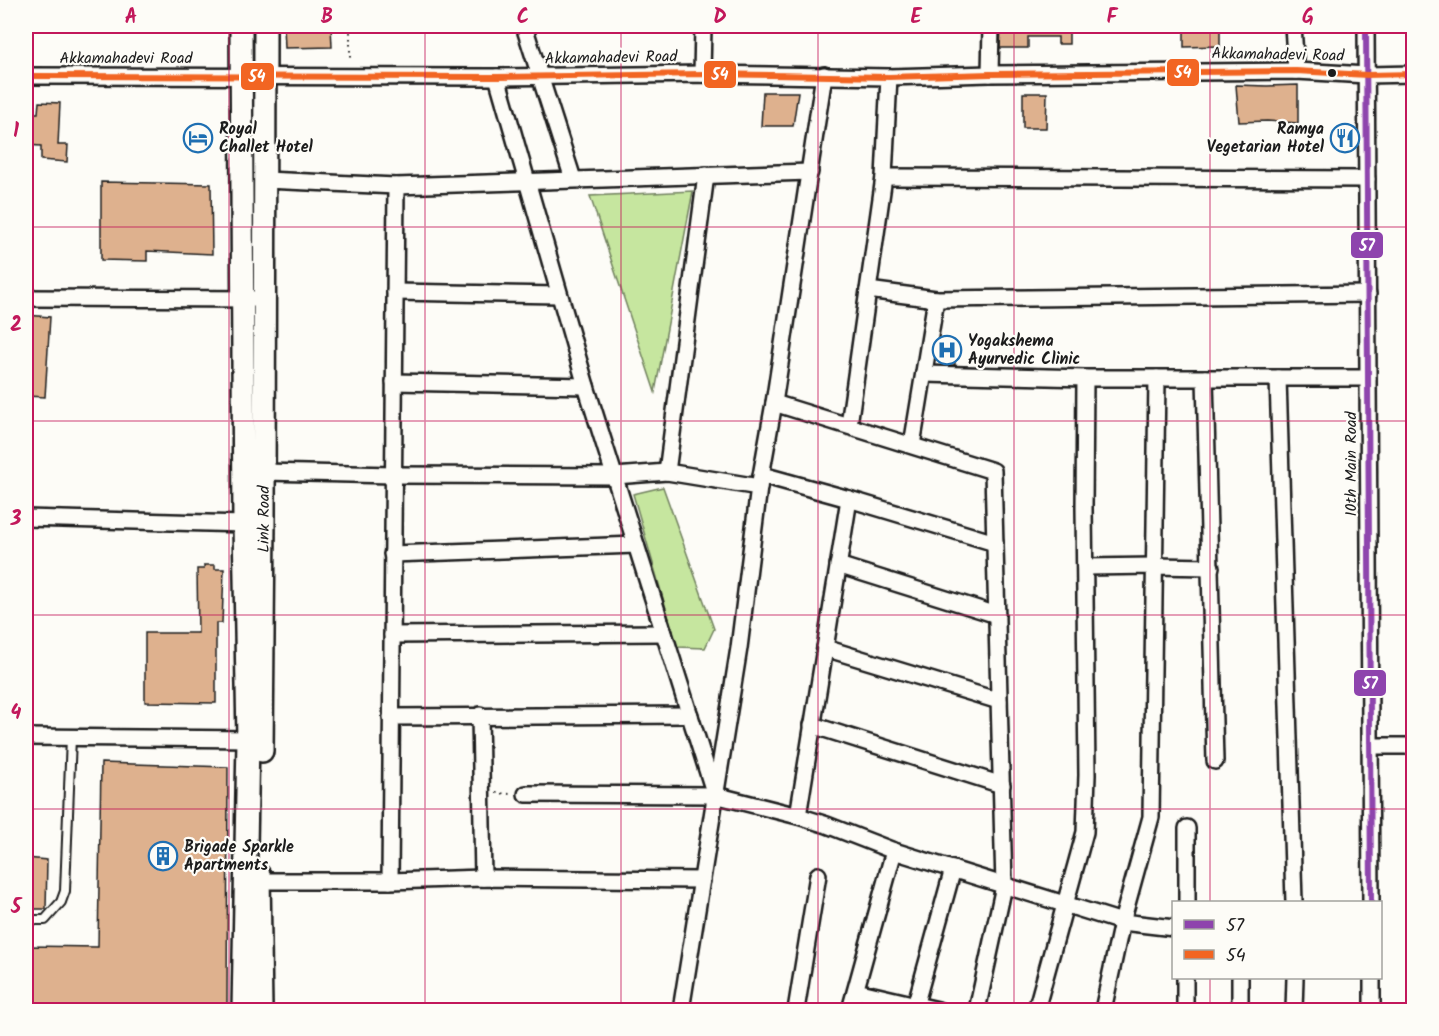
<svg xmlns="http://www.w3.org/2000/svg" width="1439" height="1036" viewBox="0 0 1439 1036" font-family="Kalam,sans-serif">
<style>
.green{fill:#c6e69f;stroke:#71815e;stroke-width:1.5}
.building{fill:#deb18e;stroke:#1c1c1c;stroke-width:1.5}
.lines{fill:none;stroke-linecap:round;stroke-linejoin:round}
.lane-casing{stroke:#1c1c1c;stroke-width:12}
.street-casing{stroke:#1c1c1c;stroke-width:20}
.secondary-casing{stroke:#1c1c1c;stroke-width:26}
.path{stroke:#1c1c1c;stroke-width:2;stroke-dasharray:1.5 4.5;stroke-linecap:butt}
.lane{stroke:#fdfcf7;stroke-width:8}
.street{stroke:#fdfcf7;stroke-width:15}
.secondary{stroke:#fdfcf7;stroke-width:21}
.bus-1-casing{stroke:#fdfcf7;stroke-width:10}
.bus-2-casing{stroke:#fdfcf7;stroke-width:10}
.bus-1{stroke:#8e44ad;stroke-width:6}
.bus-2{stroke:#f26522;stroke-width:6}
.grid{fill:none;stroke:#c2185b;stroke-width:1.5;stroke-opacity:0.55}
.bus-dot{fill:#1c1c1c;stroke:#fdfcf7;stroke-width:2}
.labels{text-anchor:middle;dominant-baseline:central;stroke-width:4.5;stroke-linejoin:round;paint-order:stroke}
.street-label{font-size:16px;fill:#1c1c1c;stroke:#fdfcf7}
.poi-label{font-size:16px;font-weight:bold;fill:#1c1c1c;stroke:#fdfcf7;text-anchor:start}
.line-badge{stroke:#fdfcf7;stroke-width:2}
.badge-label{font-size:16px;text-anchor:middle;font-weight:bold;fill:#fff}
.neatline{fill:none;stroke:#c2185b;stroke-width:2}
.grid-label{font-size:20px;text-anchor:middle;font-weight:bold;fill:#c2185b}
</style>
<rect width="100%" height="100%" fill="#fdfcf7"/>
<filter id="ink" filterUnits="userSpaceOnUse"><feTurbulence type="fractalNoise" baseFrequency=".0167" numOctaves="2"/><feDisplacementMap in="SourceGraphic" scale="12" xChannelSelector="R" yChannelSelector="G"/><feConvolveMatrix kernelMatrix="1 2 1 2 8 2 1 2 1" color-interpolation-filters="sRGB"/></filter>
<g filter="url(#ink)">
<g class="green">
<polygon points="693,191 655,392 590,196"/>
<polygon points="663,487 714,629 705,648 677,647 633,494"/>
</g>
<g class="building">
<polygon points="284,26 331,26 332,47 285,48"/>
<polygon points="1001,26 1069,26 1069,44 1058,44 1058,37 1028,37 1028,48 1000,48"/>
<polygon points="1184,26 1220,26 1220,46 1184,47"/>
<polygon points="1236,85 1267,86 1298,85 1298,123 1267,121 1239,122"/>
<polygon points="763,92 798,92 793,126 761,126"/>
<polygon points="1023,93 1047,93 1046,128 1023,128"/>
<polygon points="39,102 60,103 58,145 68,145 67,162 41,160 41,146 26,145 26,113 38,113"/>
<polygon points="101,182 211,184 212,254 147,251 147,261 101,260"/>
<polygon points="26,315 50,317 45,397 26,396"/>
<polygon points="942,341 954,341 955,365 942,365"/>
<polygon points="204,565 215,565 215,569 224,569 222,623 216,623 216,703 145,702 145,633 198,633 197,569 204,569"/>
<polygon points="101,763 228,767 227,1011 26,1011 26,946 98,947"/>
<polygon points="26,858 47,860 46,909 26,909"/>
</g>
<g class="lines">
<g class="lane-casing">
<polyline id="lane" points="26,920 45,920 61,902 65,891 71,737"/>
</g>
<g class="street-casing">
<g id="street">
<polyline points="524,26 573,179"/>
<polyline points="1293,26 1296,71"/>
<polyline points="1366,26 1371,902"/>
<polyline points="702,74 703,26"/>
<polyline points="990,74 991,26"/>
<polyline points="26,76 497,77 702,74 889,77 990,74 1296,71 1367,75 1414,74"/>
<polyline points="497,77 586,386 714,792"/>
<polyline points="884,177 1367,179"/>
<polyline points="265,180 396,186 810,172"/>
<polyline points="868,290 936,299 1368,294"/>
<polyline points="395,292 559,295"/>
<polyline points="26,298 265,299"/>
<polyline points="924,374 1085,378 1368,378"/>
<polyline points="1205,378 1215,761"/>
<polyline points="1278,378 1294,902"/>
<polyline points="394,382 586,386"/>
<polyline points="774,403 993,471 1004,886 977,1010"/>
<polyline points="849,425 884,177 889,77"/>
<polyline points="912,445 936,299"/>
<polyline points="264,472 393,475 615,476 667,472 759,487"/>
<polyline points="667,472 706,175"/>
<polyline points="762,475 849,499 995,543"/>
<polyline points="26,518 244,524"/>
<polyline points="392,554 636,545"/>
<polyline points="838,565 997,615"/>
<polyline points="1085,567 1154,566 1211,567"/>
<polyline points="392,635 664,633"/>
<polyline points="825,648 999,701"/>
<polyline points="480,715 483,878"/>
<polyline points="391,717 690,715"/>
<polyline points="812,725 1002,785"/>
<polyline points="26,737 256,739"/>
<polyline points="1370,746 1414,746"/>
<polyline points="526,794 715,795 798,816 827,825 894,851 1122,922 1174,928"/>
<polyline points="798,816 849,499"/>
<polyline points="259,881 390,881 483,878 702,880"/>
<polyline points="390,881 396,186"/>
<polyline points="1187,902 1187,828"/>
<polyline points="1240,978 1240,1010"/>
<polyline points="1372,978 1372,1010"/>
<polyline points="856,991 938,1010"/>
<polyline points="681,1010 739,648 759,487 774,403 824,75"/>
<polyline points="796,1010 818,875"/>
<polyline points="850,1010 894,851"/>
<polyline points="914,1010 953,869"/>
<polyline points="1036,1010 1085,832 1087,775 1084,508 1085,378"/>
<polyline points="1103,1010 1122,922 1151,817 1157,378"/>
<polyline points="1185,1010 1185,978"/>
<polyline points="1294,1010 1295,978"/>
</g>
</g>
<g class="secondary-casing">
<g id="secondary">
<polyline points="241,26 244,524 248,739 243,1010"/>
<path id="s1" d="M262 751 264 520 265 26"/>
<polyline points="259,875 261,1010"/>
</g>
</g>
<g class="path">
<polyline points="350,26 350,61"/>
<polyline points="496,793 511,794"/>
</g>
<use href="#lane" class="lane"/>
<use href="#street" class="street"/>
<use href="#secondary" class="secondary"/>
<g class="bus-1-casing">
<polyline id="bus-1" points="1366,26 1371,902"/>
</g>
<g class="bus-2-casing">
<polyline id="bus-2" points="26,76 497,77 702,74 889,77 990,74 1296,71 1367,75 1414,74"/>
</g>
<use href="#bus-1" class="bus-1"/>
<use href="#bus-2" class="bus-2"/>
</g>
</g>
<path class="grid" d="M229 26V1010M425 26V1010M621 26V1010M818 26V1010M1014 26V1010M1210 26V902M26 227H1414M26 421H1414M26 615H1414M26 809H1414M1210 978V1010"/>
<defs>
<g id="hotel-ring" transform="scale(1.5)"><circle r="9.5" fill="#fdfcf7" stroke="#1f6fb2" stroke-width="1.5"/><path d="M-6-4.5h1.5V1H6V5H4.5V3h-9V5H-6ZM-4 0a1.8 1.8 0 1 1 3.6 0ZM.5 0V-2.5h3Q6-2.5 6 0Z" fill="#1f6fb2"/></g>
<g id="restaurant-ring" transform="scale(1.5)"><circle r="9.5" fill="#fdfcf7" stroke="#1f6fb2" stroke-width="1.5"/><path d="M-5-6h1v4h1v-4h1v4h1v-4h1v5L-1.5 .5V6h-2V.5L-5-1ZM5-6V6H3V1.5H1.5Q1.5-4 5-6Z" fill="#1f6fb2"/></g>
<g id="hospital-ring" transform="scale(1.5)"><circle r="9.5" fill="#fdfcf7" stroke="#1f6fb2" stroke-width="1.5"/><path d="M-5-5h3v3.5h4V-5h3V5h-3V1.5h-4V5h-3Z" fill="#1f6fb2"/></g>
<g id="building-ring" transform="scale(1.5)"><circle r="9.5" fill="#fdfcf7" stroke="#1f6fb2" stroke-width="1.5"/><path d="M-4-6H4V6H1V3H-1V6H-4ZM-2.5-4.3h1.7v1.8h-1.7ZM.8-4.3h1.7v1.8H.8ZM-2.5-1h1.7V.8h-1.7ZM.8-1h1.7V.8H.8Z" fill="#1f6fb2"/></g>
</defs>
<g fill-rule="evenodd">
<use href="#hotel-ring" x="198" y="138"/>
<use href="#restaurant-ring" x="1345" y="138"/>
<use href="#hospital-ring" x="947" y="350"/>
<use href="#building-ring" x="163" y="856"/>
</g>
<circle class="bus-dot" cx="1332" cy="73" r="5"/>
<g class="labels">
<g class="street-label">
<text transform="translate(1278 55) rotate(1)">Akkamahadevi Road</text>
<text x="126" y="58">Akkamahadevi Road</text>
<text transform="translate(611 58) rotate(-1)">Akkamahadevi Road</text>
<text transform="translate(1351 464) rotate(-90)">10th Main Road</text>
<text stroke="none"><textPath href="#s1" startOffset="232">Link Road</textPath></text>
</g>
<g class="poi-label">
<text x="219" y="129">Royal<tspan x="219" dy="18">Challet Hotel</tspan></text>
<text x="1324" y="129" text-anchor="end">Ramya<tspan x="1324" dy="18">Vegetarian Hotel</tspan></text>
<text x="968" y="341">Yogakshema<tspan x="968" dy="18">Ayurvedic Clinic</tspan></text>
<text x="184" y="847">Brigade Sparkle<tspan x="184" dy="18">Apartments</tspan></text>
</g>
</g>
<g class="line-badge">
<rect x="1166" y="58" width="34" height="29" rx="6" fill="#f26522"/>
<rect x="703" y="60" width="34" height="29" rx="6" fill="#f26522"/>
<rect x="240" y="62" width="35" height="29" rx="6" fill="#f26522"/>
<rect x="1350" y="231" width="34" height="28" rx="6" fill="#8e44ad"/>
<rect x="1353" y="669" width="34" height="28" rx="6" fill="#8e44ad"/>
</g>
<g class="badge-label">
<text x="1183" y="78">54</text>
<text x="720" y="80">54</text>
<text x="257" y="82">54</text>
<text x="1367" y="251">57</text>
<text x="1370" y="689">57</text>
</g>
<rect width="1439" height="1036" fill="none" stroke="#fdfcf7" stroke-width="66"/>
<rect x="1172" y="901" width="210" height="78" fill="#fdfcf7" stroke="#a3a29f" stroke-width="1.5"/>
<rect x="1184" y="920" width="30" height="9" fill="#8e44ad" stroke="#a3a29f" stroke-width="1.5"/>
<text x="1226" y="931" font-size="18" fill="#1c1c1c">57</text>
<rect x="1184" y="950" width="30" height="9" fill="#f26522" stroke="#a3a29f" stroke-width="1.5"/>
<text x="1226" y="961" font-size="18" fill="#1c1c1c">54</text>
<rect x="33" y="33" width="1373" height="970" class="neatline"/>
<g class="grid-label">
<text x="131" y="23">A</text>
<text x="327" y="23">B</text>
<text x="523" y="23">C</text>
<text x="720" y="23">D</text>
<text x="916" y="23">E</text>
<text x="1112" y="23">F</text>
<text x="1308" y="23">G</text>
<text x="16" y="137">1</text>
<text x="16" y="331">2</text>
<text x="16" y="525">3</text>
<text x="16" y="719">4</text>
<text x="16" y="913">5</text>
</g>
</svg>
